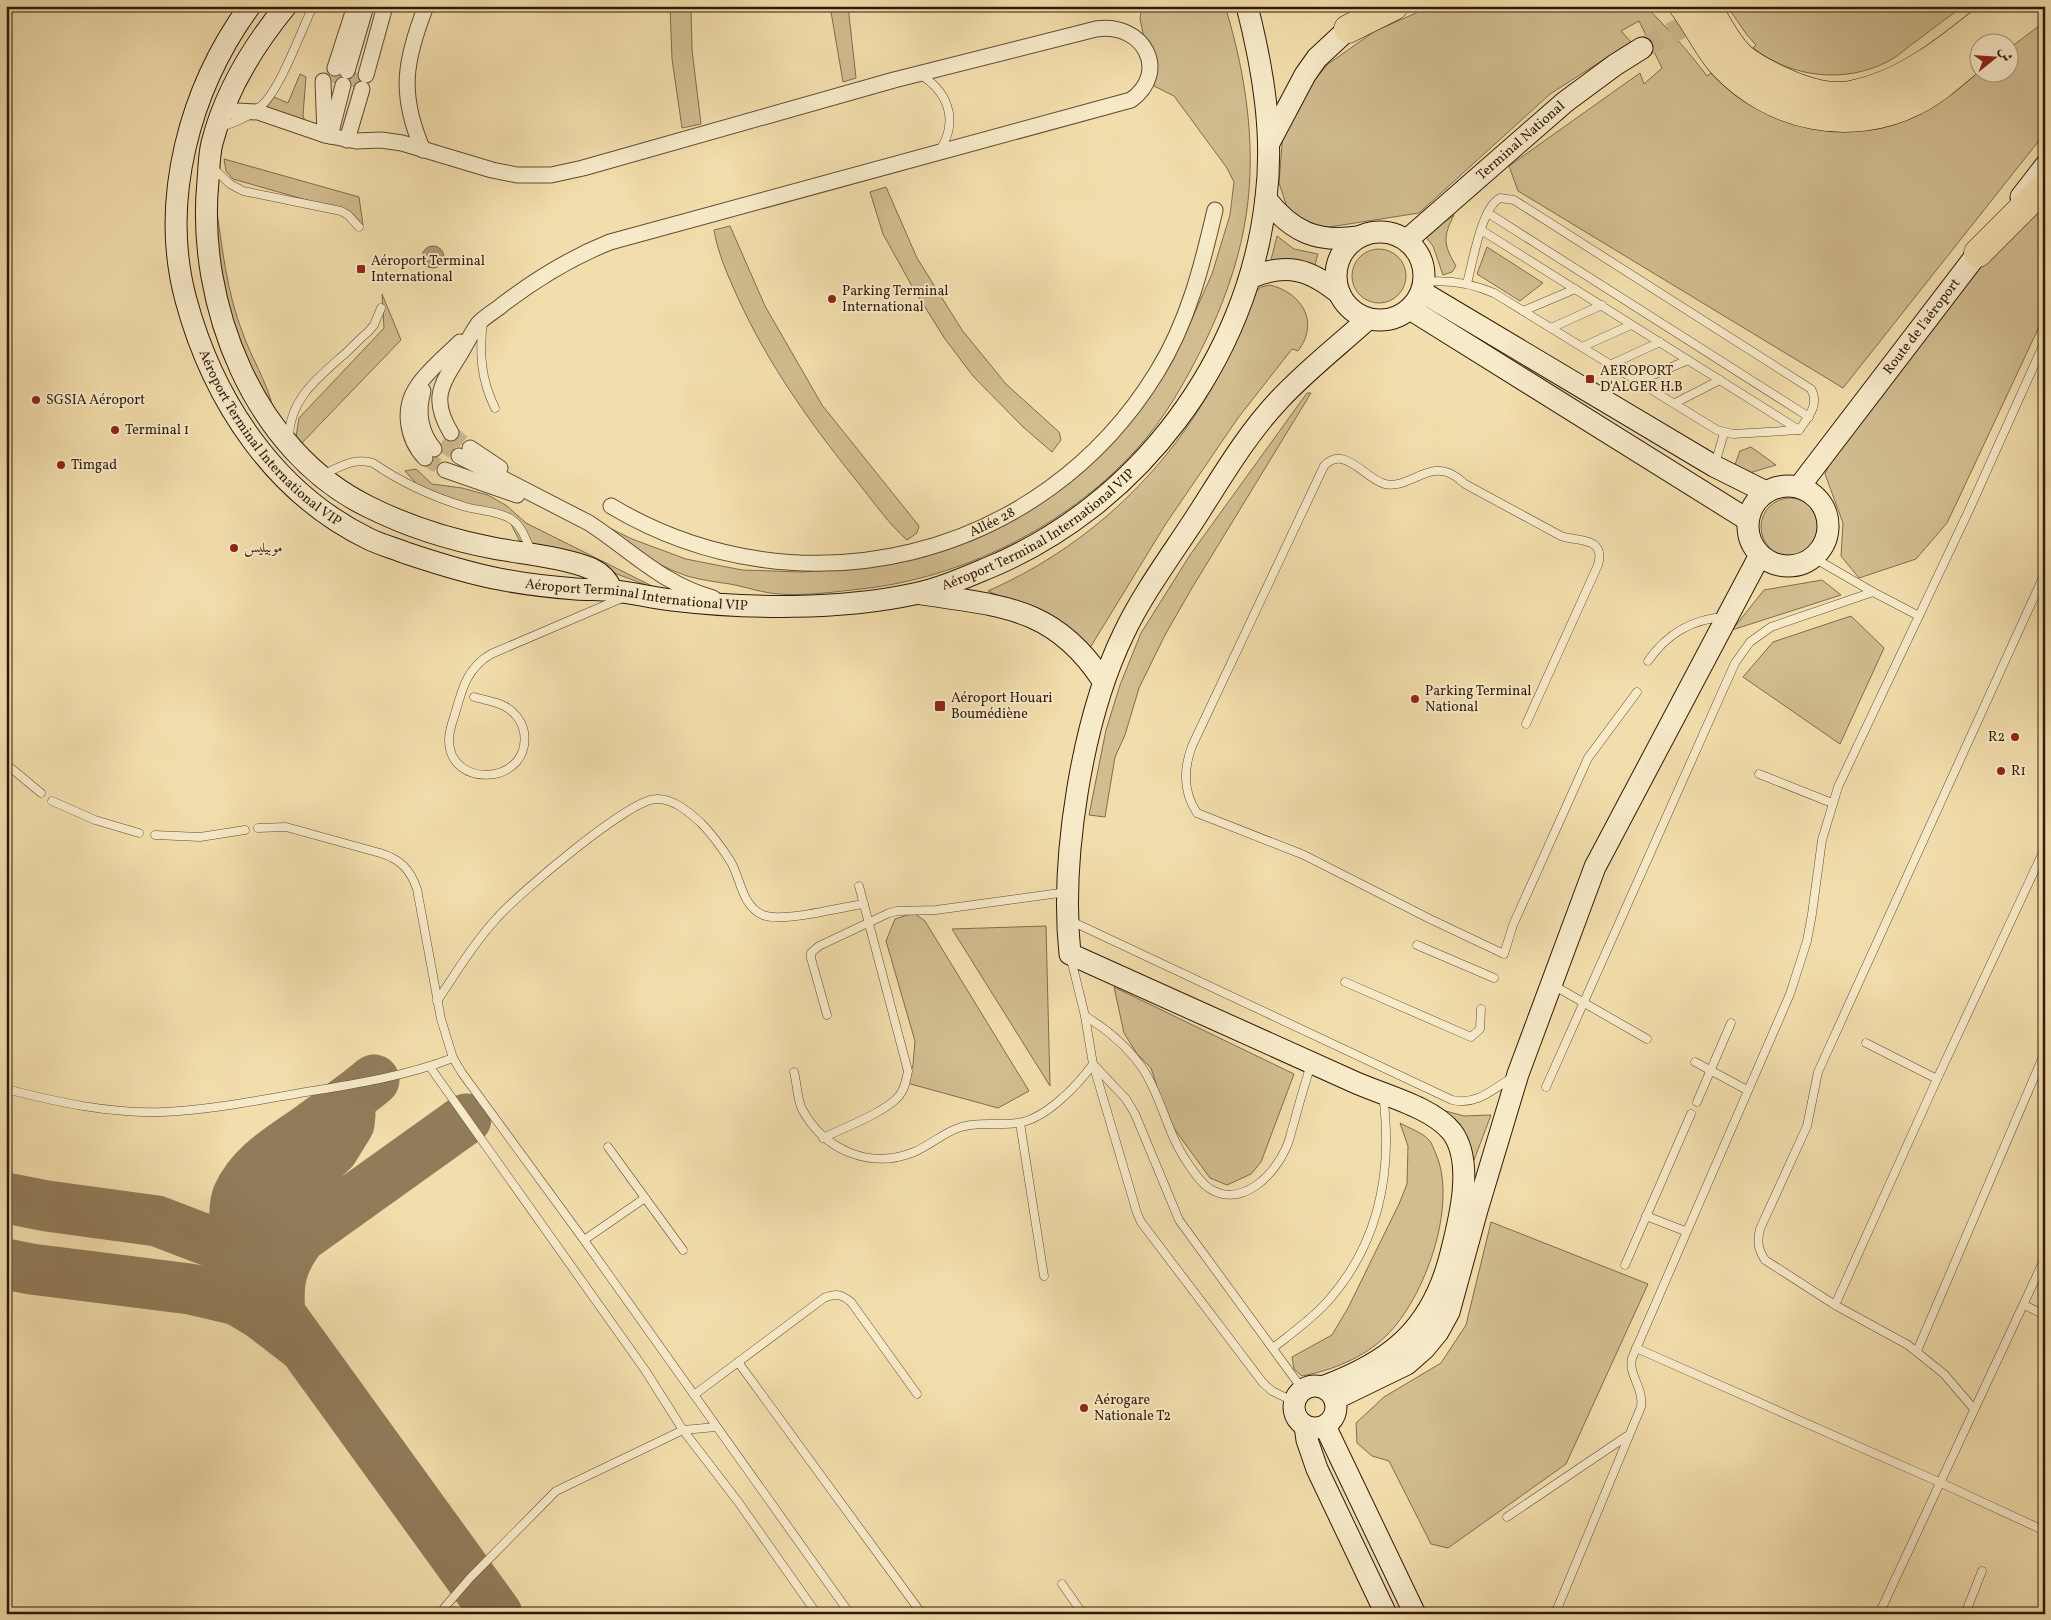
<svg xmlns="http://www.w3.org/2000/svg" width="2051" height="1620" viewBox="0 0 2051 1620" font-family="Vollkorn,Amiri,serif">
<style>
.green{fill:#d1bd90;stroke:#806c4c}
.water{fill:#b09b74;stroke:#7d6749}
.lines{fill:none;stroke-linecap:round;stroke-linejoin:round}
.taxiway{stroke:#917c5a;stroke-width:51}
.street-tunnel{stroke:#cbb78b;stroke-width:15;stroke-dasharray:15 8;stroke-linecap:butt}
.secondary-tunnel{stroke:#cbb78b;stroke-width:21;stroke-dasharray:21 11;stroke-linecap:butt}
.lane-casing{stroke:#604b31;stroke-width:9}
.street-casing{stroke:#604b31;stroke-width:17}
.secondary-casing{stroke:#301a08;stroke-width:23}
.highway-casing{stroke:#301a08;stroke-width:29}
.lane{stroke:#f7eac9;stroke-width:8}
.street{stroke:#f7eac9;stroke-width:15}
.secondary{stroke:#f7eac9;stroke-width:21}
.highway{stroke:#f2deac;stroke-width:28}
.poi-dot{fill:#8f2418;stroke:#f7eac9;stroke-width:2}
.labels{text-anchor:middle;dominant-baseline:central;stroke-width:4;stroke-linejoin:round;paint-order:stroke}
.street-label{font-size:14px;fill:#301a08;stroke:#f7eac9}
.poi-label{font-size:14px;fill:#301a08;stroke:#f7eac9;text-anchor:start}
</style>
<rect width="100%" height="100%" fill="#f2deac"/>
<filter id="stains"><feTurbulence type="fractalNoise" baseFrequency=".004" numOctaves="4"/><feColorMatrix values="0 0 0 0 .2 0 0 0 0 .09 0 0 0 0 .02 0 0 0 .5 -.17"/></filter>
<radialGradient id="worn" r=".72"><stop offset=".6" stop-color="#630" stop-opacity="0"/><stop offset="1" stop-color="#630" stop-opacity=".3"/></radialGradient>
<g class="green">
<polygon points="670,6 691,6 692,50 701,124 682,128 672,59"/>
<polygon points="830,6 848,6 856,78 843,82"/>
<path d="M1142 6H1225C1247 77 1258 155 1244 228 1237 266 1222 307 1205 342 1185 382 1165 419 1134 452 1065 527 962 578 861 589 834 592 805 596 779 594 763 593 746 587 730 584 716 582 701 580 687 576 648 563 613 535 579 513L632 539 686 559 742 570 802 572 862 567 924 557 981 531 1119 432 1156 387 1187 330 1212 274 1230 215 1234 182 1227 168 1174 96 1154 86 1140 19Z"/>
<path d="M1432 6H1645C1668 28 1688 51 1707 76L1714 71 1860 119 1978 52V72H2008V42L2045 6V133L1843 388 1518 191 1509 166 1640 73 1644 84 1662 68 1639 21 1621 31 1631 42 1550 94 1419 213 1323 228 1289 213 1279 183 1283 132 1316 78 1328 64 1375 31Z"/>
<path d="M1727 6H1748L1750 9 1755 6H1963C1946 19 1928 32 1911 45 1904 50 1897 57 1889 61 1845 84 1792 78 1753 48L1756 45 1747 35Z"/>
<polygon points="300,74 306,77 303,115 307,129 269,117 267,107 274,97 288,103"/>
<polygon points="224,159 359,197 363,225 352,213 233,179 226,171"/>
<polygon points="886,187 917,258 962,330 1006,384 1059,432 1061,440 1052,452 1022,426 973,376 945,339 913,288 883,234 870,192"/>
<path d="M215 199C222 244 226 291 243 334 252 359 267 382 273 408L222 315Z"/>
<polygon points="2045,200 2045,314 1957,502 1947,523 1916,559 1859,578 1841,556 1843,523 1825,474 1838,445 1988,253"/>
<path d="M1454 215C1443 237 1443 244 1456 266L1452 272 1443 275 1433 246 1425 236Z"/>
<path d="M730 226 765 306 822 405 919 526 917 533 907 540C889 524 875 504 860 485 813 427 769 366 738 298 728 276 718 254 714 230Z"/>
<polygon points="1277,236 1294,249 1318,254 1314,268 1270,264"/>
<polygon points="1487,247 1543,283 1520,301 1477,274"/>
<circle cx="1379" cy="276" r="27"/>
<path d="M1270 285C1302 293 1320 322 1298 351L1292 349 1238 418 1165 525 1085 656 1032 610 988 591C1117 534 1210 426 1254 293L1261 287Z"/>
<polygon points="382,294 401,340 299,446 296,437 299,418 384,328"/>
<polygon points="1307,393 1311,393 1192,588 1165,635 1139,688 1125,735 1115,757 1105,817 1089,815 1106,730 1120,685 1141,633 1190,555"/>
<polygon points="1751,447 1776,465 1746,474 1734,467 1740,451"/>
<polygon points="416,469 432,484 462,488 488,495 507,506 526,523 662,591 585,562 529,546 519,540 511,524 499,514 423,491 405,471"/>
<circle cx="1790" cy="527" r="29"/>
<polygon points="1822,580 1841,595 1732,630 1764,590"/>
<polygon points="1851,616 1884,648 1840,744 1743,677 1773,642"/>
<polygon points="914,913 925,921 1029,1091 998,1108 907,1083 913,1065 915,1041 886,941 895,919"/>
<polygon points="1046,926 1050,1086 952,929"/>
<polygon points="1114,987 1294,1074 1261,1162 1251,1174 1227,1185 1210,1178 1168,1120 1151,1068 1137,1054 1124,1033"/>
<polygon points="1442,1110 1464,1116 1491,1115 1474,1160 1466,1140"/>
<path d="M1400 1123C1409 1128 1423 1133 1429 1140 1432 1143 1434 1150 1436 1154 1458 1205 1425 1298 1386 1336 1363 1358 1333 1370 1302 1376L1294 1369 1292 1357 1332 1335 1348 1308 1399 1204 1407 1184 1408 1146Z"/>
<polygon points="1491,1222 1648,1284 1566,1464 1448,1548 1431,1544 1389,1461 1372,1456 1357,1443 1356,1423 1384,1397 1441,1363 1466,1325"/>
</g>
<circle class="water" cx="433" cy="257" r="11"/>
<g class="lines">
<g class="taxiway">
<path d="M466 1119 301 1237C281 1263 277 1282 280 1314L497 1614"/>
<polyline points="6,1198 47,1206 157,1221 217,1244 244,1263 280,1314"/>
<polyline points="222,1248 238,1239 333,1150 349,1124 350,1115"/>
<path d="M244 1263C239 1244 230 1214 238 1195 252 1164 283 1147 310 1128 332 1112 354 1097 374 1080"/>
<polyline points="6,1264 31,1269 190,1289 237,1300 262,1315 301,1345"/>
</g>
<g class="street-tunnel">
<polyline points="331,82 335,68"/>
<polyline points="353,87 358,73"/>
<polyline points="451,433 470,448"/>
<polyline points="441,443 459,456"/>
<polyline points="425,458 445,470"/>
</g>
<polyline class="secondary-tunnel" points="1642,48 1724,6"/>
<g class="lane-casing">
<g id="lane">
<path d="M919 74C948 91 959 120 940 150"/>
<path d="M220 127C235 123 249 117 261 106 280 90 301 31 313 6"/>
<polyline points="213,168 230,184 243,191 341,211 348,215 359,227"/>
<polyline points="1488,213 1809,417"/>
<polyline points="1481,230 1799,430"/>
<path d="M1424 282C1450 279 1471 283 1494 293L1717 430 1733 434 1799 430"/>
<path d="M1467 283C1473 262 1481 208 1500 198L1514 200 1811 389C1820 405 1808 417 1799 430"/>
<polyline points="1523,311 1575,289"/>
<path d="M483 322C479 353 481 380 495 408"/>
<polyline points="1551,328 1602,305"/>
<polyline points="1582,347 1631,325"/>
<polyline points="1612,364 1660,342"/>
<polyline points="1639,381 1688,360"/>
<polyline points="1675,403 1720,380"/>
<path d="M289 436C290 401 315 380 340 358 350 350 358 340 368 332L374 325 381 308"/>
<polyline points="1715,464 1724,433"/>
<path d="M324 474C340 467 355 457 373 463 402 483 433 497 466 507 481 511 498 511 511 519 522 526 526 540 531 551"/>
<polyline points="1814,558 1873,592 1919,616"/>
<path d="M1648 661C1667 634 1691 619 1725 617"/>
<path d="M474 697C484 700 495 701 504 706 514 711 522 721 524 732 532 785 449 790 449 740 449 731 452 723 455 714 462 689 467 668 491 654L622 598"/>
<path d="M1526 724 1598 565C1606 536 1577 542 1561 536L1465 484C1460 480 1455 475 1449 473 1428 463 1407 489 1385 484 1365 479 1344 444 1324 466L1192 746C1183 770 1183 792 1197 813L1304 855 1430 919 1504 954 1513 925 1588 758 1637 692"/>
<polyline points="6,764 41,793"/>
<polyline points="1759,774 1832,803"/>
<polyline points="52,801 95,820 139,833"/>
<path d="M258 828 286 827 380 853C400 859 410 869 417 889L441 1019 453 1058 462 1073 584 1240 850 1614"/>
<polyline points="155,835 200,837 245,830"/>
<path d="M1071 921 1452 1100C1476 1106 1493 1089 1513 1077"/>
<polyline points="1417,945 1494,978"/>
<polyline points="1071,959 1085,1016 1093,1064 1137,1213 1141,1222 1263,1383 1272,1391 1295,1402"/>
<polyline points="1345,982 1471,1037 1480,1029 1481,1009"/>
<polyline points="1553,985 1647,1039"/>
<path d="M437 1001C456 973 474 943 497 918 517 895 629 799 656 799 673 798 689 812 701 823 713 835 722 848 731 862 741 880 742 906 763 915 784 923 840 907 864 904"/>
<polyline points="827,1015 811,958 811,953 819,946 889,913 897,911 936,910 1067,892"/>
<path d="M1085 1016C1108 1030 1128 1047 1143 1069 1162 1098 1167 1133 1187 1162 1193 1171 1202 1185 1212 1190 1243 1207 1275 1174 1286 1148 1290 1140 1291 1131 1294 1123 1299 1103 1305 1084 1311 1064"/>
<polyline points="1866,1043 1937,1079"/>
<polyline points="1695,1062 1747,1090"/>
<polyline points="430,1067 645,1370 683,1430 739,1503 817,1614"/>
<path d="M794 1072C797 1083 797 1099 802 1109 824 1150 870 1170 914 1152 931 1145 944 1132 961 1127 980 1121 998 1126 1017 1123 1045 1120 1078 1085 1093 1064L1126 1099 1135 1114 1179 1220 1303 1390"/>
<polyline points="1546,1087 1735,663 1750,642 1771,627 1873,592"/>
<path d="M6 1089C57 1102 110 1114 163 1112 211 1110 259 1100 306 1092 356 1084 406 1076 453 1058"/>
<polyline points="1697,1102 1731,1023"/>
<polyline points="1020,1123 1044,1276"/>
<path d="M823 1138C843 1128 886 1112 899 1096 905 1089 906 1080 908 1071L859 886"/>
<polyline points="608,1147 683,1250"/>
<polyline points="1646,1216 1685,1231"/>
<polyline points="584,1240 645,1198"/>
<polyline points="1625,1265 1691,1114"/>
<polyline points="1835,1305 1937,1079 2045,848"/>
<polyline points="2024,1305 2045,1315"/>
<path d="M1273 1348C1292 1333 1312 1319 1328 1301 1380 1242 1393 1171 1383 1095"/>
<polyline points="1636,1348 1939,1482 2045,1531"/>
<polyline points="1917,1351 2045,1052"/>
<polyline points="738,1362 922,1614"/>
<path d="M694 1395 824 1298C836 1293 841 1294 851 1302L917 1394"/>
<path d="M1974 1409 1944 1374 1908 1345 1835 1305 1765 1260C1758 1249 1757 1242 1760 1229L1807 1126 1818 1072 2045 573"/>
<polyline points="1507,1517 1627,1436"/>
<polyline points="1062,1584 1083,1614"/>
<polyline points="443,1614 444,1608 470,1578 556,1491 683,1430 716,1427"/>
<path d="M1555 1614 1641 1407C1644 1388 1628 1375 1632 1358L1790 994 1807 941 1812 914 1822 840 1838 787 1970 508 2045 341"/>
<polyline points="1879,1614 2045,1258"/>
<polyline points="1965,1614 1982,1571"/>
</g>
</g>
<g class="street-casing">
<g id="street">
<polyline points="335,68 355,6"/>
<polyline points="347,71 366,6"/>
<polyline points="366,75 385,6"/>
<polyline points="323,81 325,135"/>
<path d="M222 112 237 111 258 112 325 135 356 141 381 140 402 143 492 170 517 175H551L583 168 894 80 1096 29C1144 22 1170 72 1131 100L610 242C570 258 536 279 502 305 495 311 484 317 478 324 471 334 465 346 459 356 440 386 431 400 451 433"/>
<polyline points="330,136 343,85"/>
<polyline points="347,140 362,89"/>
<path d="M423 150C399 95 404 62 426 6"/>
<path d="M423 391C417 412 420 432 434 449"/>
<polyline points="470,448 500,468"/>
<path d="M459 456 589 523C632 551 662 584 713 598"/>
<path d="M425 458C407 439 402 409 417 387 427 371 447 355 460 342"/>
<polyline points="445,470 517,495"/>
<path id="s1" d="M611 506C800 619 1042 560 1157 372 1188 322 1202 266 1215 210"/>
</g>
</g>
<g class="secondary-casing">
<g id="secondary">
<path id="s2" d="M250 6C190 88 159 200 186 300 213 400 274 493 369 539 381 545 394 548 406 553 436 563 467 573 499 579 524 584 550 587 576 589 589 590 602 589 615 591 634 593 653 598 672 600 748 609 840 610 914 594 939 589 964 578 988 568 1138 506 1248 360 1266 198 1274 134 1263 69 1247 6"/>
<path d="M286 6C253 46 225 92 212 143 209 155 209 169 208 181 196 303 253 451 369 507 407 526 451 540 493 548 524 554 563 557 592 569 601 573 608 581 612 590"/>
<polyline points="1269,143 1305,75 1317,58 1359,19"/>
<polyline points="2021,197 2045,166"/>
<path d="M1266 199C1292 232 1317 243 1358 237"/>
<circle cx="1380" cy="276" r="44"/>
<path id="s3" d="M1407 240 1565 102 1615 65 1642 48"/>
<path d="M1250 278C1286 262 1310 269 1340 294"/>
<polyline points="1422,292 1714,466 1766,492"/>
<polyline points="1410,309 1748,520"/>
<circle cx="1788" cy="526" r="40"/>
<path id="s4" d="M1799 487 1987 241"/>
<path d="M922 594C1002 606 1055 607 1103 681"/>
<circle cx="1315" cy="1407" r="21"/>
<path d="M1322 1387C1390 1362 1431 1330 1450 1257 1459 1222 1475 1163 1452 1132 1431 1106 1382 1095 1352 1081 1258 1039 1164 996 1070 954 1060 859 1082 719 1124 633 1144 591 1173 553 1198 514 1223 475 1247 434 1279 400 1306 371 1338 346 1368 319"/>
<polyline points="1335,1399 1407,1364 1424,1349 1438,1332 1449,1312 1477,1210 1518,1074 1595,867 1760,555"/>
<polyline points="1305,1426 1307,1440 1317,1469 1386,1614"/>
<polyline points="1325,1426 1415,1614"/>
</g>
</g>
<g class="highway-casing">
<g id="highway">
<path d="M1683 6C1698 25 1707 48 1724 66 1772 117 1851 134 1915 101 1938 90 1958 70 1978 54"/>
<path d="M1707 6C1717 23 1727 44 1741 57 1751 66 1772 77 1784 82 1806 92 1831 100 1855 94 1911 82 1957 41 2001 6"/>
<polyline points="1348,29 1394,6"/>
<polyline points="1994,42 2042,6"/>
<polyline points="1978,253 2045,186"/>
</g>
</g>
<use href="#lane" class="lane"/>
<use href="#street" class="street"/>
<use href="#secondary" class="secondary"/>
<use href="#highway" class="highway"/>
</g>
<g class="poi-dot">
<rect x="356" y="264" width="10" height="10" rx="2.5"/>
<circle cx="832" cy="299" r="5"/>
<rect x="1585" y="374" width="10" height="10" rx="2.5"/>
<circle cx="36" cy="400" r="5"/>
<circle cx="115" cy="430" r="5"/>
<circle cx="61" cy="465" r="5"/>
<circle cx="234" cy="548" r="5"/>
<circle cx="1415" cy="699" r="5"/>
<rect x="934" y="700" width="12" height="12" rx="2.5"/>
<circle cx="2015" cy="737" r="5"/>
<circle cx="2001" cy="771" r="5"/>
<circle cx="1084" cy="1408" r="5"/>
</g>
<g class="labels">
<g class="street-label">
<text stroke="none"><textPath href="#s3" startOffset="151">Terminal National</textPath></text>
<text stroke="none"><textPath href="#s4" startOffset="202">Route de l'aéroport</textPath></text>
<text stroke="none"><textPath href="#s2" startOffset="476">Aéroport Terminal International VIP</textPath></text>
<text stroke="none"><textPath href="#s1" startOffset="398">Allée 28</textPath></text>
<text stroke="none"><textPath href="#s2" startOffset="1316">Aéroport Terminal International VIP</textPath></text>
<text stroke="none"><textPath href="#s2" startOffset="896">Aéroport Terminal International VIP</textPath></text>
</g>
<g class="poi-label">
<text x="371" y="261">Aéroport Terminal<tspan x="371" dy="16">International</tspan></text>
<text x="842" y="291">Parking Terminal<tspan x="842" dy="16">International</tspan></text>
<text x="1600" y="371">AEROPORT<tspan x="1600" dy="16">D'ALGER H.B</tspan></text>
<text x="46" y="400">SGSIA Aéroport</text>
<text x="125" y="430">Terminal 1</text>
<text x="71" y="465">Timgad</text>
<text x="244" y="548">موبيليس</text>
<text x="1425" y="691">Parking Terminal<tspan x="1425" dy="16">National</tspan></text>
<text x="951" y="698">Aéroport Houari<tspan x="951" dy="16">Boumédiène</tspan></text>
<text x="2005" y="737" text-anchor="end">R2</text>
<text x="2011" y="771">R1</text>
<text x="1094" y="1400">Aérogare<tspan x="1094" dy="16">Nationale T2</tspan></text>
</g>
</g>
<rect width="2051" height="1620" fill="none" stroke="#f2deac" stroke-width="25"/>
<rect x="8" y="8" width="2036" height="1605" fill="none" stroke="#301a08" stroke-width="2.5"/>
<rect x="12" y="12" width="2026" height="1595" fill="none" stroke="#301a08"/>
<g transform="translate(1994 58) rotate(73)"><circle r="24" fill="#f7eac9" stroke="#a7977c"/>
<path d="M0-4L9 19L0 12L-9 19Z" fill="#8f2418"/>
<text y="-8" font-size="14" font-weight="bold" text-anchor="middle" fill="#301a08">ش</text>
</g>
<rect width="100%" height="100%" filter="url(#stains)"/>
<rect width="100%" height="100%" fill="url(#worn)"/>
</svg>
